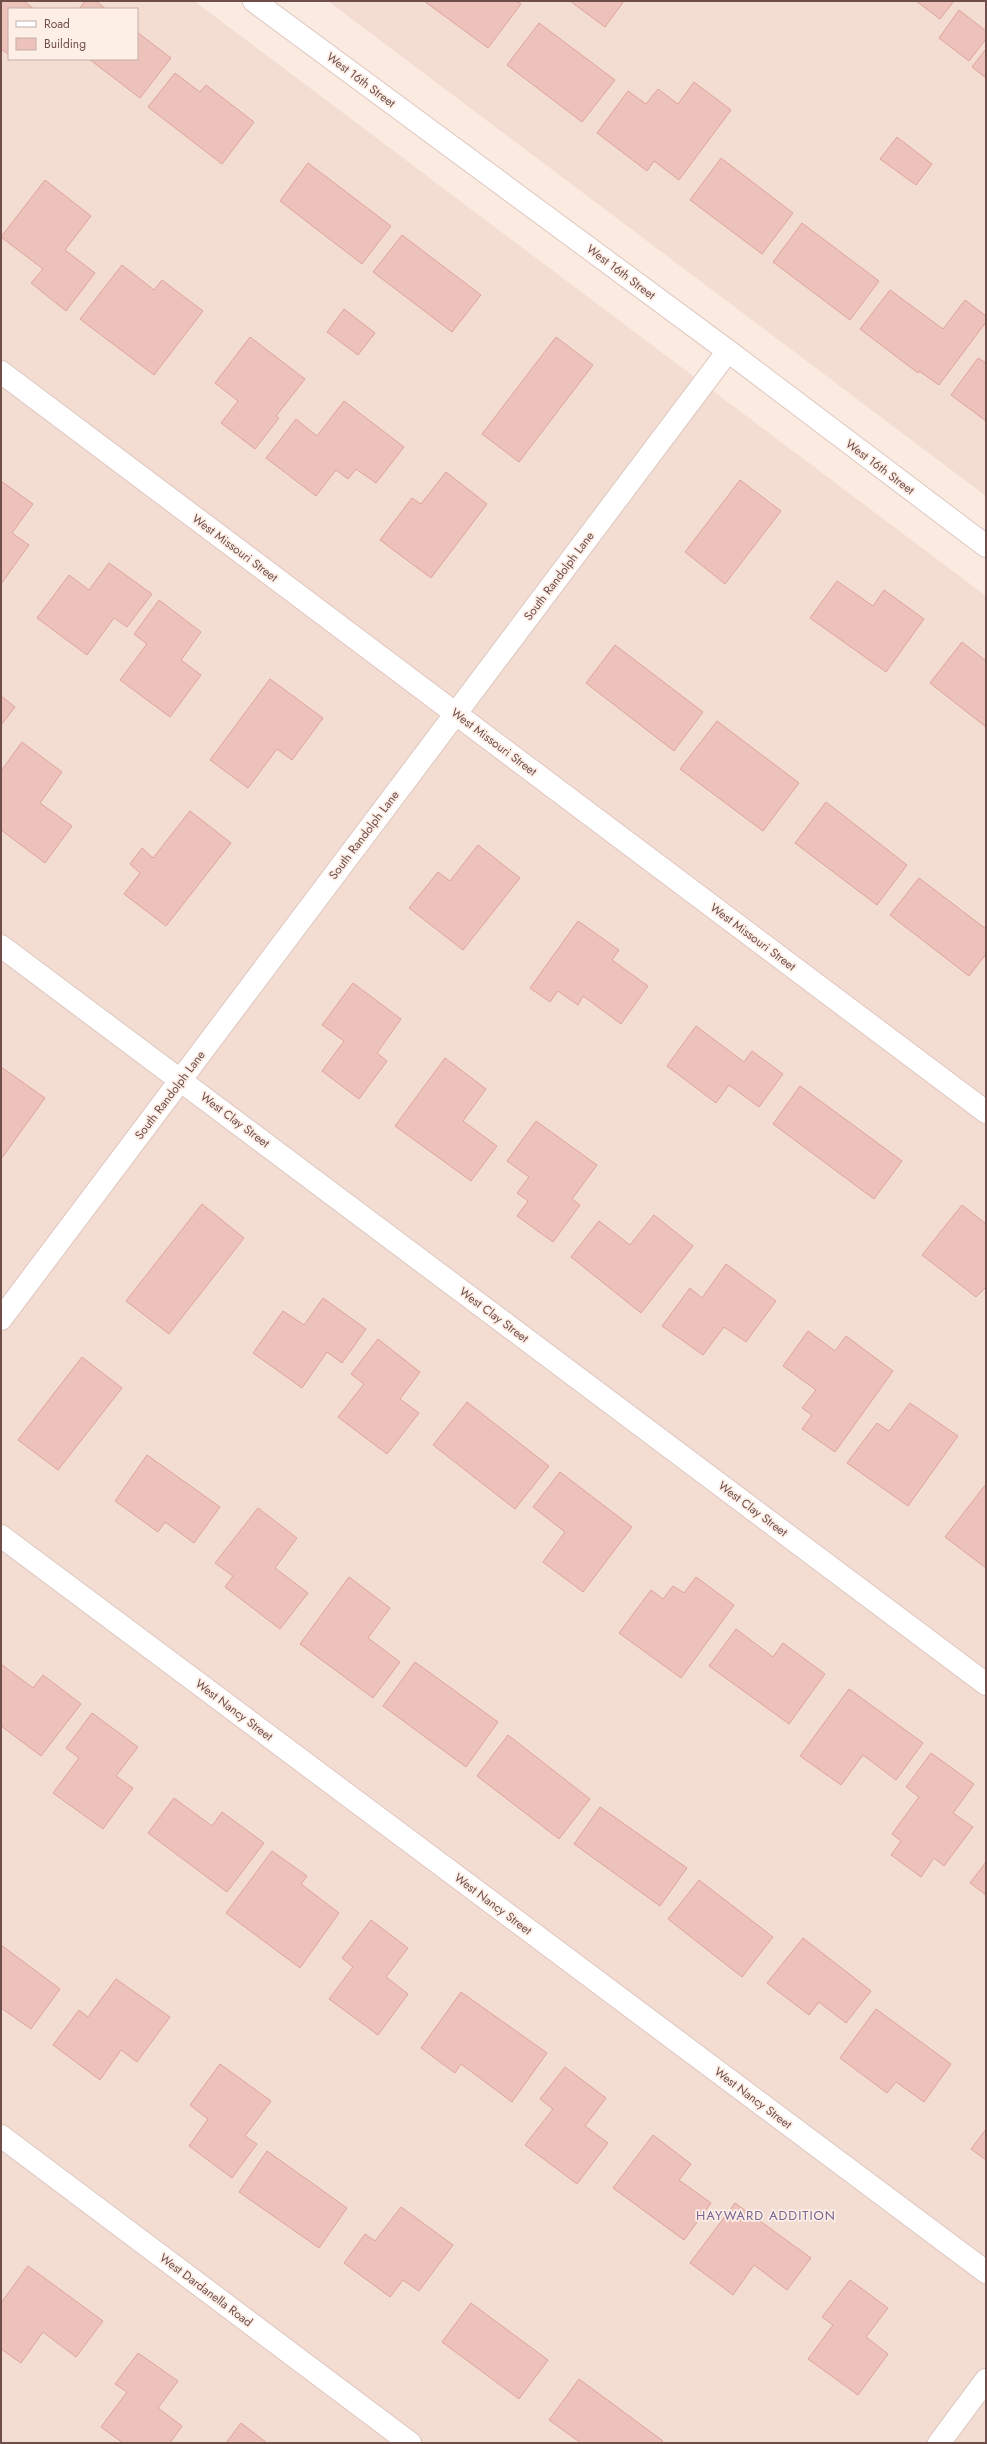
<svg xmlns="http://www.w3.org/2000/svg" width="987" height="2444" viewBox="0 0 987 2444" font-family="Jost,sans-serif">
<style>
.residential{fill:#f3dcd2;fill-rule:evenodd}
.building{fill:#edc2ba;stroke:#dfa49c}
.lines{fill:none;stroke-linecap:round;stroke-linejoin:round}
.minor-casing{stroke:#dfc7c0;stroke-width:24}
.minor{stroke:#fff;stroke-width:22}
.labels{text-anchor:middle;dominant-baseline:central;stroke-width:3.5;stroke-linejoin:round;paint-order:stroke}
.street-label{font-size:12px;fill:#6f4e4a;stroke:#fdeee6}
.neighbourhood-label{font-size:13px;letter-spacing:1px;fill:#786592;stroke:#fdeee6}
</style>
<rect width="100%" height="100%" fill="#faeae0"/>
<g class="residential">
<path d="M1 1H194L986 596V2443H1ZM9 9H137V59H9Z"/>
<polygon points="328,1 986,1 986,496"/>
</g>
<g class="building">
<polygon points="1,1 24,1 34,9 9,9 9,55 1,49"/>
<polygon points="85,1 96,1 106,9 79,9"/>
<polygon points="424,1 516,1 521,4 488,48"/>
<polygon points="570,1 624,1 605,27"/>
<polygon points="916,1 954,1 940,19"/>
<polygon points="959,10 986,31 986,39 969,61 939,38"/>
<polygon points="539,23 615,80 582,122 507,65"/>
<polygon points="137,32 171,58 140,98 89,59 137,59"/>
<polygon points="986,49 986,78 972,67"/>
<polygon points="175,73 200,92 206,85 254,122 222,164 148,107"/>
<polygon points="694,82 731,110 679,180 654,161 647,171 597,133 628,91 646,104 658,89 678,104"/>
<polygon points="897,137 932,164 916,185 880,159"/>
<polygon points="721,158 793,213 762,254 690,200"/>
<polygon points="308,163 391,226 362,264 280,201"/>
<polygon points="45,180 91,216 65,250 95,273 66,311 31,283 43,269 1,237"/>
<polygon points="802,223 879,281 850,320 773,262"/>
<polygon points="402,235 481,295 452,332 373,272"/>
<polygon points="122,265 154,290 162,280 203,311 154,375 80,319"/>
<polygon points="890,290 943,329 965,300 986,316 986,322 939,385 919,371 918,373 860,329"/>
<polygon points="344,309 375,333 358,355 327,332"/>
<polygon points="250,337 305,379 276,416 279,418 255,449 221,423 238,401 215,383"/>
<polygon points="556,337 593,365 519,462 482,434"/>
<polygon points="978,358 986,363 986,421 951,395"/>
<polygon points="344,401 404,447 376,483 356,469 348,479 336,470 316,496 266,458 296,419 317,436"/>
<polygon points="446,472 487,504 431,578 380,540 412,498 421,504"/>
<polygon points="740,480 781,511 725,584 685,552"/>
<polygon points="1,481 33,504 12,533 29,545 1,584"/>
<polygon points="109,563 152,594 127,627 114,618 87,655 37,618 69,575 89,590"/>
<polygon points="837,581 873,606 884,590 924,619 886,672 810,618"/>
<polygon points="159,600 201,632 181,660 201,675 170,717 120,680 147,644 134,634"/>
<polygon points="962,642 986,661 986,727 930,683"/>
<polygon points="615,645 703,712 674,751 586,683"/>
<polygon points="270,679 323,718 292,760 277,749 248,788 210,760"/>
<polygon points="1,696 15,707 1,725"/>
<polygon points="717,721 799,783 763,831 680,769"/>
<polygon points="22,742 62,772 40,803 72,826 45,863 1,830 1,771"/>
<polygon points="826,802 907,865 877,905 795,843"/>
<polygon points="190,811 231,843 166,926 124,894 140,873 130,864 142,848 153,858"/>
<polygon points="478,845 520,878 463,950 409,908 438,872 450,881"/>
<polygon points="919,878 986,929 986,954 969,976 890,915"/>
<polygon points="578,921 619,950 612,960 648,986 621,1024 583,996 578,1005 558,991 550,1002 530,988"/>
<polygon points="353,983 401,1019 377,1053 387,1061 359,1099 322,1071 344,1041 322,1025"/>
<polygon points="696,1026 744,1062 752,1051 783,1074 759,1107 729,1085 716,1103 667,1066"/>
<polygon points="445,1058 486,1089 463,1121 497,1146 471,1181 395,1126"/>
<polygon points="1,1067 45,1098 1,1159"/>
<polygon points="800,1086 902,1161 874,1199 773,1124"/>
<polygon points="536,1121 597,1165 572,1199 580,1205 553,1242 517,1216 528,1201 517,1193 529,1177 507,1161"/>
<polygon points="202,1204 244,1238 169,1334 126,1301"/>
<polygon points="962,1205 986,1224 986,1287 976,1297 922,1255"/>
<polygon points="654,1215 693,1246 641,1313 571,1257 599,1221 630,1245"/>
<polygon points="726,1264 776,1301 746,1342 724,1327 703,1355 662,1326 690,1288 702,1298"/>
<polygon points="323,1298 366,1329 342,1363 327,1352 302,1388 253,1353 283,1311 304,1325"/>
<polygon points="808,1331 835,1351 846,1336 893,1371 835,1452 802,1429 812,1415 802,1408 816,1390 783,1366"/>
<polygon points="378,1339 420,1372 400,1399 419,1413 387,1454 338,1417 364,1384 351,1374"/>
<polygon points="82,1357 122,1388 58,1470 18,1440"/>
<polygon points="467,1402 549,1466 515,1509 433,1445"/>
<polygon points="910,1403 958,1436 908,1506 847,1463 877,1423 889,1431"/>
<polygon points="147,1455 220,1507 194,1543 165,1522 158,1532 115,1501"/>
<polygon points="560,1472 632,1527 583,1592 543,1562 565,1532 533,1507"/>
<polygon points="986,1484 986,1568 945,1537"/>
<polygon points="258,1508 297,1538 275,1568 308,1593 280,1629 225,1587 233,1576 215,1563"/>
<polygon points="349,1577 390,1608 368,1638 400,1662 373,1698 300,1644"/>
<polygon points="696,1577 734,1605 681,1678 619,1633 651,1590 663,1599 673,1586 684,1593"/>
<polygon points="736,1629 773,1657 783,1643 825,1674 789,1724 709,1666"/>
<polygon points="415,1662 498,1722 466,1767 383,1706"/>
<polygon points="1,1664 33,1688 43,1675 81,1704 41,1756 1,1726"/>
<polygon points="849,1689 923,1743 896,1780 863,1755 841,1785 800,1756"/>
<polygon points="92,1713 138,1747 116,1776 133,1788 103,1829 53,1793 79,1758 66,1748"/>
<polygon points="508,1735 590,1799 559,1839 477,1776"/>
<polygon points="931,1753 974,1784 953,1813 973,1827 944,1866 934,1858 921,1877 891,1855 901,1841 892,1834 919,1797 906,1787"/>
<polygon points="174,1798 212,1826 222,1812 264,1843 227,1892 148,1833"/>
<polygon points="600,1807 687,1868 660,1906 574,1844"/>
<polygon points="272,1851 307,1876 301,1884 339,1913 300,1968 226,1913"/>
<polygon points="986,1862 986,1895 970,1883"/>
<polygon points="699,1880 773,1937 742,1977 668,1919"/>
<polygon points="371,1920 408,1948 386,1977 408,1994 378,2035 329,1999 353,1967 342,1958"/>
<polygon points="803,1938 871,1991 846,2023 819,2002 809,2015 767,1983"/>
<polygon points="1,1945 60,1989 31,2029 1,2008"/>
<polygon points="116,1979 170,2017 137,2062 121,2050 100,2080 53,2045 79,2010 88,2017"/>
<polygon points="461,1992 547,2053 512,2102 461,2064 455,2073 421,2048"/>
<polygon points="876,2009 951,2064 924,2102 896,2082 887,2093 840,2058"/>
<polygon points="220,2064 271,2101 245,2136 257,2144 232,2178 189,2146 208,2119 190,2105"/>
<polygon points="565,2067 606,2098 585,2126 608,2143 577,2184 525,2145 553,2109 540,2099"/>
<polygon points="986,2129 986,2160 971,2149"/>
<polygon points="653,2135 691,2164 679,2180 711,2203 684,2240 613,2188"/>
<polygon points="267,2151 347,2208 319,2248 239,2192"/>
<polygon points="735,2203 811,2258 787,2290 754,2265 733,2295 690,2263"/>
<polygon points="401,2207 453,2245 419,2291 403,2280 390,2297 344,2263 365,2234 375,2241"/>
<polygon points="28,2266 103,2321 76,2357 43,2332 21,2363 1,2349 1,2303"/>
<polygon points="850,2280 888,2308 866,2337 888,2354 858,2395 808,2359 833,2325 822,2317"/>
<polygon points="471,2303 548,2360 519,2399 442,2342"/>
<polygon points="138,2353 178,2381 158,2408 182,2426 170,2443 123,2443 101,2427 127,2392 115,2384"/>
<polygon points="579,2379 663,2441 661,2443 581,2443 549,2420"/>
<polygon points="241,2423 267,2443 226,2443"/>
</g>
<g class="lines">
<g class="minor-casing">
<g id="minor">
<polyline points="254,1 728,351 986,546"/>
<polyline points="1,372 986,1112"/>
<polyline points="1,946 986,1684"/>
<polyline points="1,1319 728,351"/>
<polyline points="1,1536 986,2272"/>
<polyline points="1,2136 410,2443"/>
<polyline points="939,2443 986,2380"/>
</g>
</g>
<use href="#minor" class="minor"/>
</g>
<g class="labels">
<g class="street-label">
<text transform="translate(361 80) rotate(37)">West 16th Street</text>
<text transform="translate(621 272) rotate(37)">West 16th Street</text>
<text transform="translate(880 467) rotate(37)">West 16th Street</text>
<text transform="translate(235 548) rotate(37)">West Missouri Street</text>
<text transform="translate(559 576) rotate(-53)">South Randolph Lane</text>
<text transform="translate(494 742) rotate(37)">West Missouri Street</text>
<text transform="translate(364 835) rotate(-53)">South Randolph Lane</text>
<text transform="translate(753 937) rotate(37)">West Missouri Street</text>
<text transform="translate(170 1095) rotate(-53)">South Randolph Lane</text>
<text transform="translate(235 1120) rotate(37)">West Clay Street</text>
<text transform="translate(494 1315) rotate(37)">West Clay Street</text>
<text transform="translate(753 1509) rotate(37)">West Clay Street</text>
<text transform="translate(234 1710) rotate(37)">West Nancy Street</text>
<text transform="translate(493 1904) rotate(37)">West Nancy Street</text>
<text transform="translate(753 2098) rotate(37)">West Nancy Street</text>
<text transform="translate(206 2290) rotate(37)">West Dardanella Road</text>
</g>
<g class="neighbourhood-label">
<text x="766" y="2215">HAYWARD ADDITION</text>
</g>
</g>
<rect width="987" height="2444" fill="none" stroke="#6f4e4a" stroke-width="4"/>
<rect x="8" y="8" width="130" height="52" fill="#fdeee6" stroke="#c4aea8"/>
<rect x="16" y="21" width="20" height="6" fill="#ffffff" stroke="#c4aea8"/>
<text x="44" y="28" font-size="12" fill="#6f4e4a">Road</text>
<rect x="16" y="38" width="20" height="12" fill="#edc2ba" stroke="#c4aea8"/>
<text x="44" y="48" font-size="12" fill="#6f4e4a">Building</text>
</svg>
